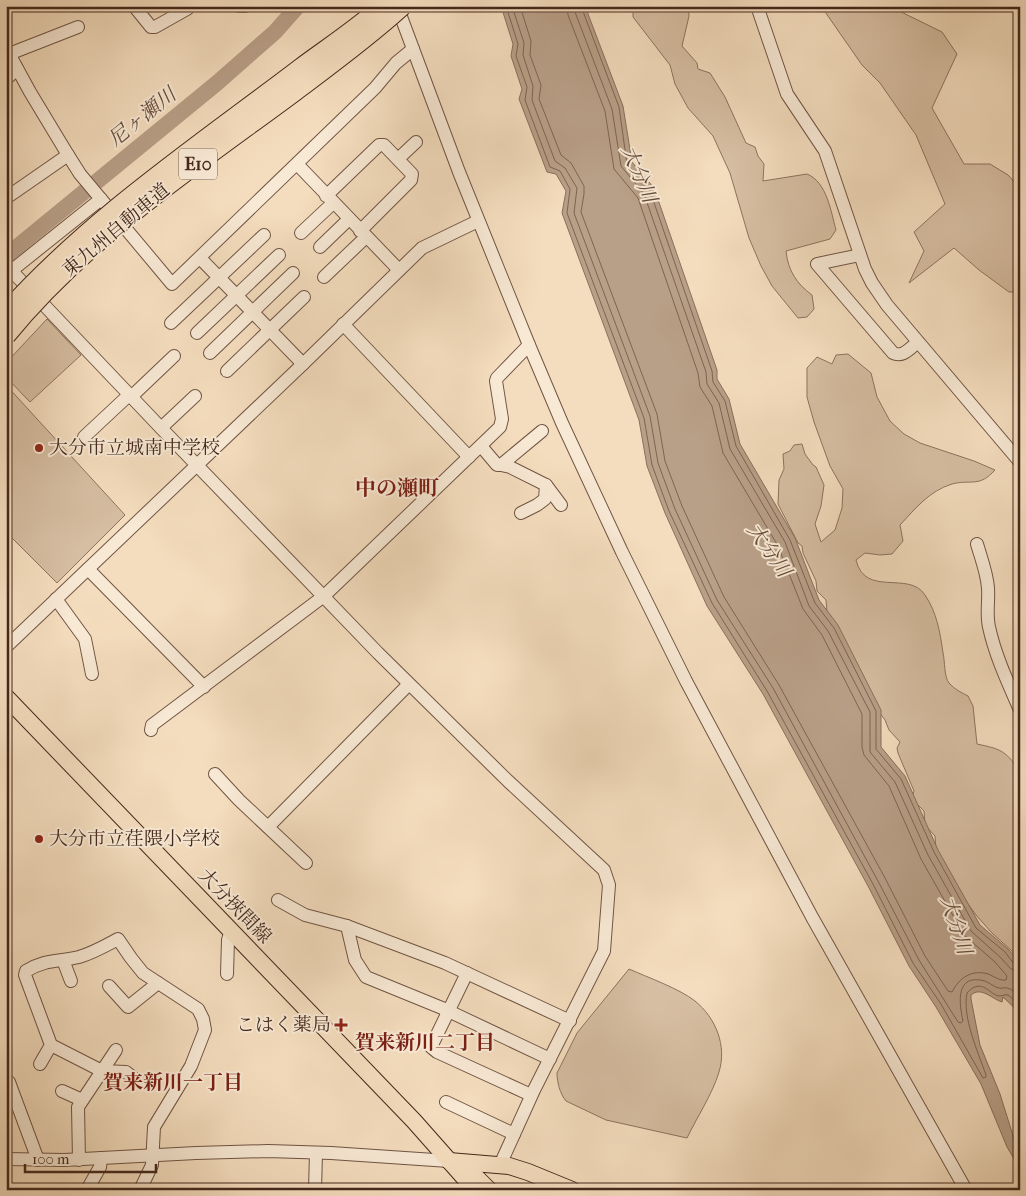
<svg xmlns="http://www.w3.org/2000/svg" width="1026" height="1196" viewBox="0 0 1026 1196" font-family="'IM FELL French Canon','Noto Serif JP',serif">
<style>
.green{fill:#d6bea2;stroke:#8d735f}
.water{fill:#b89f87;stroke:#8a6f5c}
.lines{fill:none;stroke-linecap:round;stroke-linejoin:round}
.shore{stroke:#7e6452;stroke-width:1}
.river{stroke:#b89f87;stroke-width:16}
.minor-casing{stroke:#705544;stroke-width:14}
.major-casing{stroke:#44281c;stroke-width:18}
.minor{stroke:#f8e9d5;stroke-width:12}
.major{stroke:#f4ddbe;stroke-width:16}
.highway-bridge-casing{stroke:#44281c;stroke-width:21;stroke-linecap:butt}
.highway-bridge{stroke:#f4ddbe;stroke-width:19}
.poi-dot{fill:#8f2418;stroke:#f8e9d5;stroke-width:2}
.labels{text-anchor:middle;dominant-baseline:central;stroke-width:4;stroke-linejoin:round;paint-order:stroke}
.shield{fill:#f8e9d5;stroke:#7a6254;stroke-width:1}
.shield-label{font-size:18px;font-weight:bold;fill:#44281c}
.street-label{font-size:19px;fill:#44281c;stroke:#f8e9d5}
.poi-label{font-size:19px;fill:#44281c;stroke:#f8e9d5;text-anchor:start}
.water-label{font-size:20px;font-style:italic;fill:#674c3c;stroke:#f8e9d5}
.neighbourhood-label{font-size:20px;font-weight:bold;fill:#7a1f14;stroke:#f8e9d5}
.quarter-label{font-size:21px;font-weight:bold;fill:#7a1f14;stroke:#f8e9d5}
</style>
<rect width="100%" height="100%" fill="#f4ddbe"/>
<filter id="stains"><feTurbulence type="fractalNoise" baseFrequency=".004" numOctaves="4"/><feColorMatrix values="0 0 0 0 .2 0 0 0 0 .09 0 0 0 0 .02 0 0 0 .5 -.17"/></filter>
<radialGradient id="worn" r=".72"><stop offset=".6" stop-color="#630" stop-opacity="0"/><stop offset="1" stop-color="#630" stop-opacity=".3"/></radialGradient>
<g class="green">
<path d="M633 6H688L689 16 682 46 697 63 698 69 710 73 725 97 746 143 755 147 758 156 764 164 763 181 807 174C827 182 831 212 836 230L830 239 786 251C788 271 797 284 812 295L814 309 807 317 798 318 772 286 761 266 749 238 730 173 713 136 688 108 675 84 670 65 633 17Z"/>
<polygon points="821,6 889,6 942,32 957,54 932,108 964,164 990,164 1008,175 1020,188 1020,292 1009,292 979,270 954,248 909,283 924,251 914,232 945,204 916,135 880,83 862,65"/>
<polygon points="47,319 81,355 30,402 6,377 6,363"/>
<path d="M848 354 871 373 877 397 890 421 904 434 920 443 974 461 995 470C979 488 971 479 952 484 929 491 915 509 900 525L903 541 892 554 880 555 865 553 856 560C865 598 909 570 925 595 937 613 940 632 943 653 945 661 944 677 949 683 954 689 962 693 968 696L973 706 977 744C1000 749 1005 750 1019 770L1020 961 1012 951 992 933 976 915 963 897 936 850 935 836 925 825 924 811 915 802 912 797 914 791 898 753 897 748 900 742 889 730 885 720 867 696 827 612 826 600 817 591 816 581 803 553 802 546 798 543 778 504 779 480 784 469 783 454 790 451 794 445 802 444 805 454 813 465 816 467 824 485 821 506 815 524 821 542 835 530 842 508 843 489 830 466 814 422 807 397V368L817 357 832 364 836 355Z"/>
<polygon points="6,385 125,515 57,583 6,532"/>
<path d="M629 969C647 977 680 989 695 1001 716 1018 727 1046 719 1072 712 1095 697 1117 687 1138L606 1120 566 1101C560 1094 557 1082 557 1073L577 1033Z"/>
</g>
<path class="water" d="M501 6H585L623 106 632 162 654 188 717 370V379L729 399 740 444 795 538 819 600 838 625 881 710V747L905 776 938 850 980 925 1008 949 1020 963V1013L1003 997 1002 1002C992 999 981 986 971 995V999L980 1045 1000 1094 1015 1142 1020 1152V1169L1007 1147 981 1084 936 1007 909 966 868 886 763 694 707 606 665 513 647 466 639 420 562 213 566 191 556 174 547 172 519 99 522 89 511 56 513 44Z"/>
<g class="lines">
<g class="shore">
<path d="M506 6 518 44 516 56 527 87 525 100 550 167 560 171 570 189 567 213 644 418 652 465 669 511 712 603 767 691 873 884 913 963 941 1004 983 1078 986 1077V1075C978 1052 962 1017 967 993 982 976 990 996 1000 996 1003 996 1005 994 1008 995L1020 1005"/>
<path d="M512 6 524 43 523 55 533 86 532 100 555 161 565 168 577 188 574 213 650 416 658 463 675 509 717 600 773 688 878 881 919 960 958 1022 961 1023 963 1021C959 1003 955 973 985 981 990 983 994 987 999 988 1002 989 1004 987 1007 988 1012 989 1016 993 1020 996"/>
<path d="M520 6 531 41 530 55 541 85 539 99 561 155 571 163 584 186V194L581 212 657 414 665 461 682 506 724 597 779 685 885 878 925 956 948 991 952 992C959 978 972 969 988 974 994 976 999 981 1006 980L1007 976 995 962 964 935 921 859 889 786 864 755 862 747V714L822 635 803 609 778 546 723 453 712 406 700 387 698 373 638 198 614 169 605 111 568 15 567 6"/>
<polyline points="575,6 575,12 612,109 621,166 644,194 706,372 707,384 719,403 730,449 785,542 809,606 828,631 870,712 870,752 895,782 928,855 971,931 1000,957 1011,969 1020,972"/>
<polyline points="581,6 619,107 627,164 650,191 712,371 713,382 725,401 736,446 790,540 815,603 834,628 876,711 876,749 901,779 934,852 976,928 1005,952 1014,964 1020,966"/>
</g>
<polyline class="river" points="6,256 217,83 275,32 298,6"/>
<g class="minor-casing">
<g id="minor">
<polyline points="134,6 151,27 155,27 187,9 186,6"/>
<polyline points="239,6 245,6"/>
<polyline points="397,6 459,172 529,345 562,423 622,552 686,681 812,917 966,1190"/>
<polyline points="757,6 787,94 825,151 865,269 872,283 887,305 1020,462"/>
<polyline points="6,48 30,92 68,155"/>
<polyline points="9,54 78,27"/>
<polyline points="6,79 17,69"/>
<polyline points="398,159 416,142"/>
<polyline points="297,164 399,270"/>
<polyline points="326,196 379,145 384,145 412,174 411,180 360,231"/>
<polyline points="6,198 68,155 80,174 172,284 375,88 396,63 413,49"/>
<polyline points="301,233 333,203"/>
<polyline points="320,247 349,219"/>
<path d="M860 255 817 264 893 353C903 358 910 348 918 342"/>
<polyline points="200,258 303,364"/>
<polyline points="6,265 161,428 378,653 508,781 604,870 609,885 604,951 534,1090 500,1165"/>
<polyline points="6,275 101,199"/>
<polyline points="324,277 366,237"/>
<polyline points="171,323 264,235"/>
<polyline points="343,324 469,457"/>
<polyline points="197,333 279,255"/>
<polyline points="210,353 293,273"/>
<polyline points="227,371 304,297"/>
<polyline points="131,397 174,356"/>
<polyline points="161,428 195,396"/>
<polyline points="84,437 129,395"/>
<polyline points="481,446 497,465 501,465 542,431"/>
<polyline points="501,465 510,467 546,485 561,505"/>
<polyline points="521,513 537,505 545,499 546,485"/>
<path d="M977 544C981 558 987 573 988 588 989 602 986 613 989 627 995 655 1008 683 1020 710"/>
<polyline points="88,569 204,687"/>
<polyline points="56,599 85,639 92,674"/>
<polyline points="6,647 303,364 422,248 478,221"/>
<polyline points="151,730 152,725 324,596 500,427 502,419 496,381 497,378 529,345"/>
<polyline points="215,774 239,800 306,863"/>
<polyline points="268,827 409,684"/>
<polyline points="278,900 305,915 347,926 445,963 570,1021"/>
<polyline points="347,926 355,960 366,977 442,1008 550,1059"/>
<polyline points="63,960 71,981"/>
<polyline points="467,973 431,1047 437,1052 531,1095"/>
<polyline points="227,974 228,940 231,930"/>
<polyline points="109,986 128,1007 158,983"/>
<polyline points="40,1064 51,1045"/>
<polyline points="6,1083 9,1082 38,1160"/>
<polyline points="62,1091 82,1100"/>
<polyline points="446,1102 514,1134"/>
<polyline points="6,1159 64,1160 196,1153 268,1151 331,1153 449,1161"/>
<polyline points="79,1160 78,1107 116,1050"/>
<polyline points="87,1190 100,1167 101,1158"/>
<path d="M140 1190 152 1165 154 1127 191 1066 205 1030 203 1019 198 1009 143 973 131 958 118 939C105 946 93 953 79 957 58 962 46 959 26 971L25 975 51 1045 102 1071 126 1072 140 1083"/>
<polyline points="315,1190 316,1153"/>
</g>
</g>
<g class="major-casing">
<g id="major">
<polyline points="6,697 414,1121 475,1190"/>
<polyline points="449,1161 509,1166 528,1172 572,1190"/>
<polyline points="470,1171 489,1190"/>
</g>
</g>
<use href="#minor" class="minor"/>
<use href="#major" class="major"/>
<g class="highway-bridge-casing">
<g id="highway-bridge">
<path d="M6 313C91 218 200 145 301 68 328 48 357 29 383 6"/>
<path d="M6 335C86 237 194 166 295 91 331 64 368 37 402 6"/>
</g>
</g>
<use href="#highway-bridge" class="highway-bridge"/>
</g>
<g class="poi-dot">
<circle cx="39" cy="448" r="5"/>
<circle cx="39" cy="839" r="5"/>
<path d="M338.5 1017.5h5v5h5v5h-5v5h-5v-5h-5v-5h5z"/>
</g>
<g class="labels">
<rect class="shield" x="179" y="148.5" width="38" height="31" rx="4"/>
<g class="shield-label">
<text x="198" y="164">E10</text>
</g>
<g class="street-label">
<text transform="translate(116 230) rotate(-40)">東九州自動車道</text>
<text transform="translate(235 906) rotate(46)">大分挾間線</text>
</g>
<g class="poi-label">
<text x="49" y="448">大分市立城南中学校</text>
<text x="49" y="839">大分市立荏隈小学校</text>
<text x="331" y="1025" text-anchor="end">こはく薬局</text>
</g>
<g class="water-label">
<text transform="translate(142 117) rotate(-39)">尼ヶ瀬川</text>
<text transform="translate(639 174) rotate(67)">大分川</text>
<text transform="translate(769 550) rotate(55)">大分川</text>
<text transform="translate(956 925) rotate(72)">大分川</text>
</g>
<g class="neighbourhood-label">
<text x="425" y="1042">賀来新川二丁目</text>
<text x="173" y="1082">賀来新川一丁目</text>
</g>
<g class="quarter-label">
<text x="397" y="488">中の瀬町</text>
</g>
</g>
<rect width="1026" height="1196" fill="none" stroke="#f4ddbe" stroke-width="25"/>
<rect x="8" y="8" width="1011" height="1181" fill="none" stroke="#44281c" stroke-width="2.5"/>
<rect x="12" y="12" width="1001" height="1171" fill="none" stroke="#44281c"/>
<path d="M25 1164v8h131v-8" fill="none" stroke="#44281c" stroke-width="2.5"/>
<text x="32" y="1164" font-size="15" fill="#44281c" stroke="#f8e9d5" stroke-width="4" paint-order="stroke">100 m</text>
<rect width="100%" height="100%" filter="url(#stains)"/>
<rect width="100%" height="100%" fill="url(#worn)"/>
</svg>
